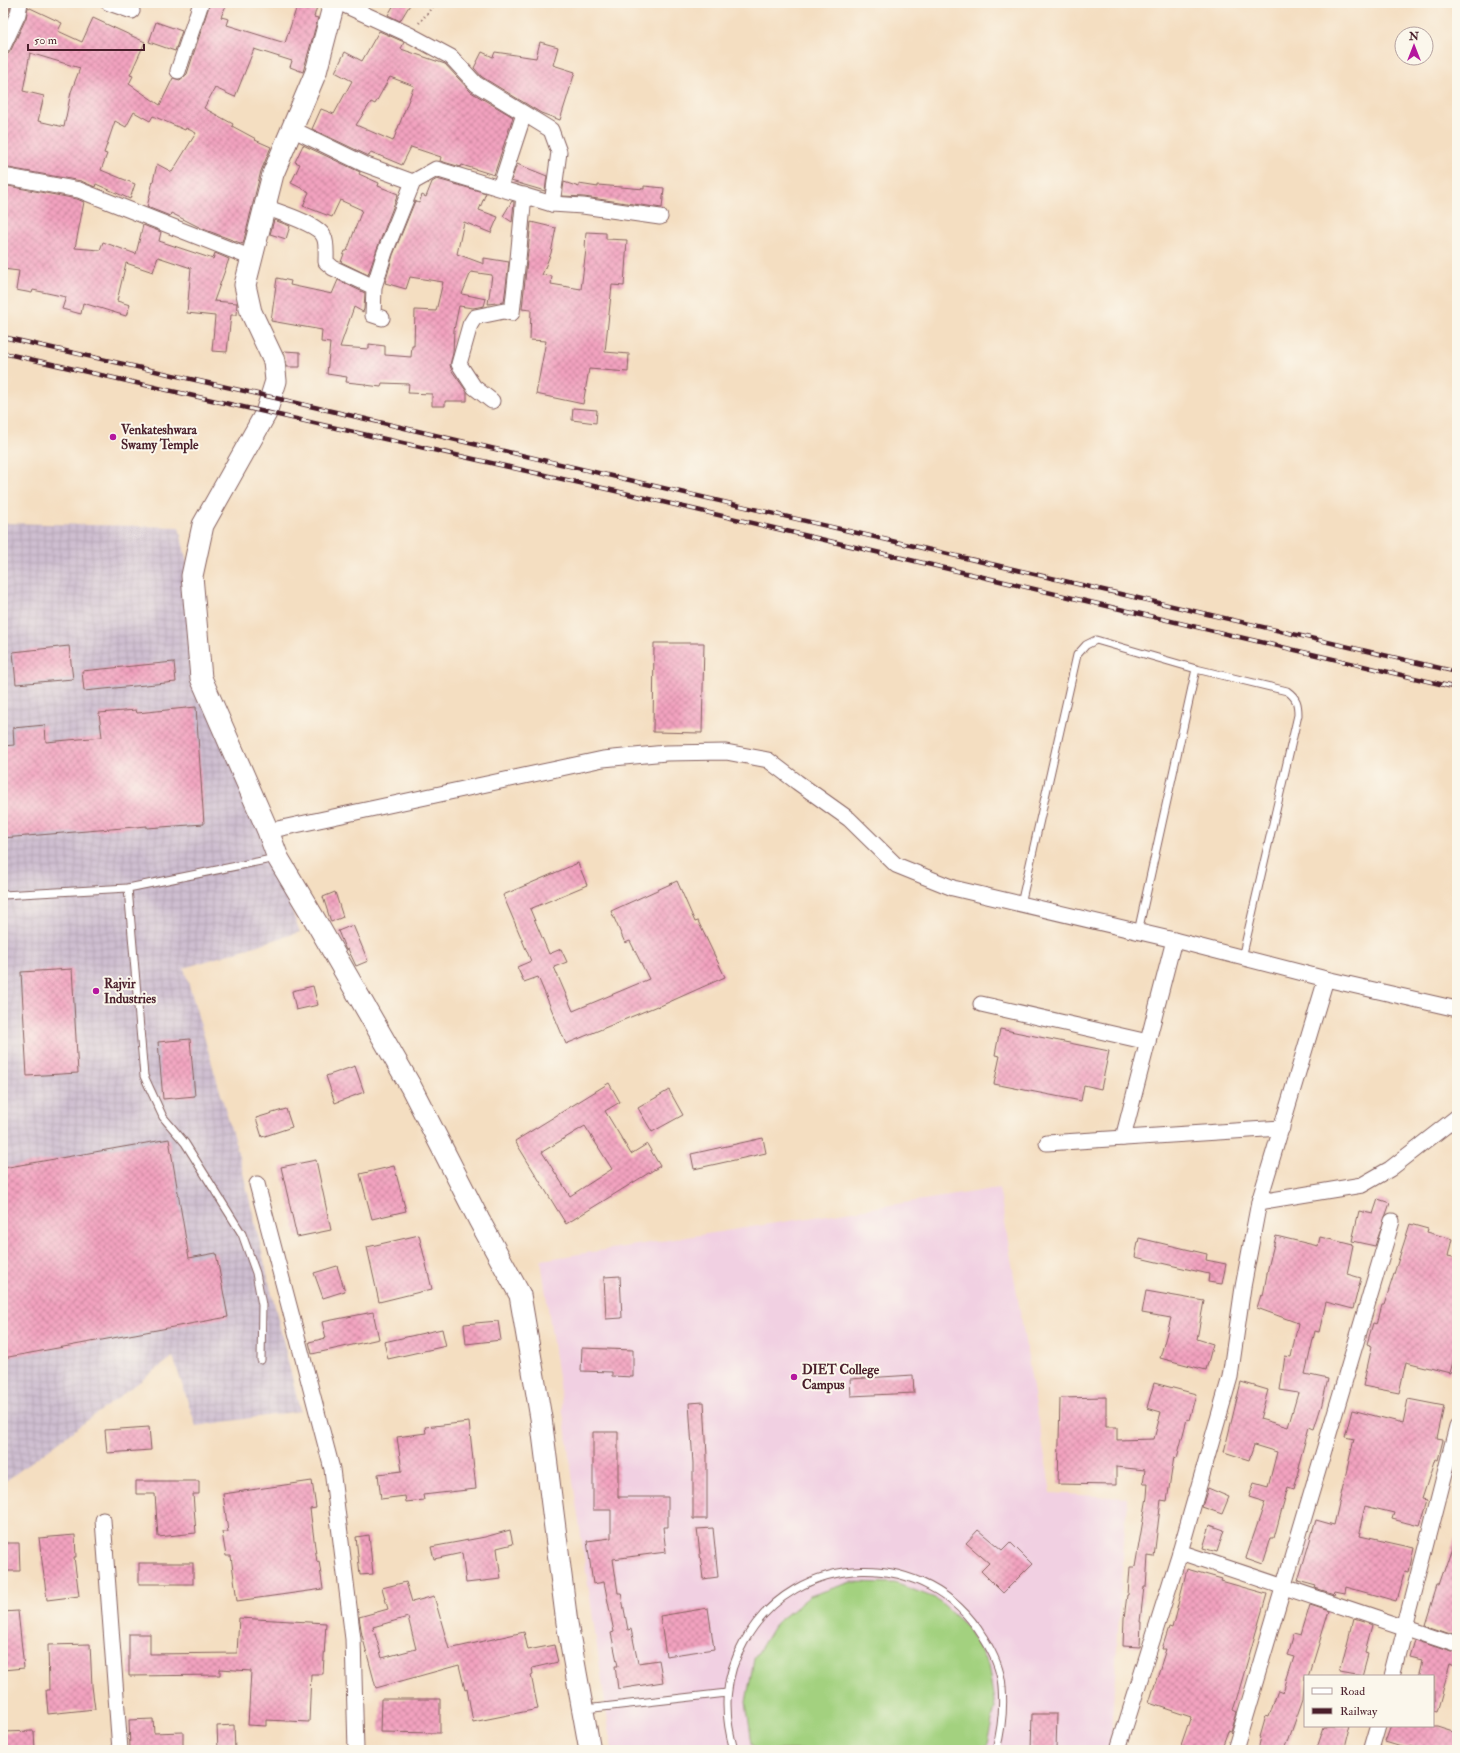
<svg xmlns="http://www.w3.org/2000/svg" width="1460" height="1753" viewBox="0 0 1460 1753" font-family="'IM FELL Double Pica',serif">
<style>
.built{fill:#f1d0e2}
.industrial{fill:url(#industrial-grid)}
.grass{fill:#a3d17f;stroke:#767855}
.building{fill:url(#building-cross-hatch);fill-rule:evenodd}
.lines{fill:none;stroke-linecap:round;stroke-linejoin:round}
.lane-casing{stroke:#866260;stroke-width:9}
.street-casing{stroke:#866260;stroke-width:17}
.secondary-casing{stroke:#866260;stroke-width:23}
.path{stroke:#866260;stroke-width:2.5;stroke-dasharray:1 3;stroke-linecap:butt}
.lane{stroke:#fff;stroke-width:7}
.street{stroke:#fff;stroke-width:15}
.secondary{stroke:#fff;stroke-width:21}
.rail-casing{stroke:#4a1f2b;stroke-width:4.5}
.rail{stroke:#fbf7ec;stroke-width:3;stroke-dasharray:9;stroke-linecap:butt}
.poi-dot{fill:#b5179e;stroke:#fbf7ec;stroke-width:1.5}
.labels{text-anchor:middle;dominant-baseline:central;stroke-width:4;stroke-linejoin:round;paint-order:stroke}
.poi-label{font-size:13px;font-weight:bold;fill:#4a1f2b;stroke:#fbf7ec;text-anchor:start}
</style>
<defs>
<pattern id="industrial-grid" width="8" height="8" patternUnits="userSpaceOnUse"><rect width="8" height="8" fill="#cebed0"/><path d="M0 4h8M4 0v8" fill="none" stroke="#b2a3b3"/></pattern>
<pattern id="building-cross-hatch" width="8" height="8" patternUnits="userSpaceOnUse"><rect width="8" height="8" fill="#f3a3c0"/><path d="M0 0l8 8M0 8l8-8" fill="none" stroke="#c7849c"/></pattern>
</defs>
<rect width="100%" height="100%" fill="#fbf7ec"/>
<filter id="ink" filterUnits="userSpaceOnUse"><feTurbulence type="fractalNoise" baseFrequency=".025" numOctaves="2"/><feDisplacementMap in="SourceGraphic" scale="8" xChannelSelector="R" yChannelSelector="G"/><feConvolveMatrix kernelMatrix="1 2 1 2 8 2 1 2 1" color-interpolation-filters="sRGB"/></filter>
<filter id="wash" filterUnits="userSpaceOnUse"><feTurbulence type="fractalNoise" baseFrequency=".012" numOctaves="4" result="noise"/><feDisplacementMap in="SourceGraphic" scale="16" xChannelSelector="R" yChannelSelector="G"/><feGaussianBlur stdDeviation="0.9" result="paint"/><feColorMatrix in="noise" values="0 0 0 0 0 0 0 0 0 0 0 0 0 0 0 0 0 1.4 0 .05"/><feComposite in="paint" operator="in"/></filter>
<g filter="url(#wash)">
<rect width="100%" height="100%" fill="#f4dec1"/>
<polygon class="built" points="999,1188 1051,1493 1127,1498 1110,1750 612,1750 541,1260"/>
<polygon class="industrial" points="3,523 179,527 224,729 300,932 184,968 239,1156 300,1411 196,1426 173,1357 3,1483"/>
<polygon class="grass" points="851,1582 895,1583 935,1598 967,1627 988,1665 995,1707 986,1750 755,1750 752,1744 746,1702 754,1659 776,1623 810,1596"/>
<g id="blocks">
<g class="building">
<polygon points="3,3 11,3 9,11 3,25"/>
<path d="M210 3H227L221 17 229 19 227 25 285 43 298 3H318L314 17 318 18 303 72 290 67 292 61 254 49 235 97 215 88 204 108 233 124 232 126 256 139 255 140 271 147 261 171 243 244 203 229 171 213 170 216 147 207 157 164 172 172 196 133 186 128 185 130 153 116 150 121 134 112 126 127 115 121 104 153 107 154 101 170 135 184 130 199 96 184 95 187 81 181 3 167V55L8 54 11 50 26 18 28 7 62 23 58 31 82 42 93 18 145 42 130 75 133 76 129 84 160 105 173 78 180 80 187 74ZM30 53 80 68 71 92 64 127 38 121 44 96 23 91Z"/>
<polygon points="395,3 411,3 400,21 388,15"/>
<polygon points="156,22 182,31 175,51 149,42"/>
<path d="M379 31 404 42 401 49 445 64 471 92 513 117 494 175 462 165 461 167 440 161 441 157 411 147 402 165 371 152 369 156 312 129 321 109 334 114 352 81 335 72 345 52 362 61ZM390 77 414 86 393 141 356 125 371 102 375 104Z"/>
<polygon points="540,42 558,47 553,65 575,72 560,120 541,113 482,77 474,68 482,52 493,57 495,52 536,58"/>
<polygon points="303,145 360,172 359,174 379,183 378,186 398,194 377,249 368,275 341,262 345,251 347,251 362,210 340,200 332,217 303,206 309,192 291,183 300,164 295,162"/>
<polygon points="517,164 547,176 545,191 511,181"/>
<polygon points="437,179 486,193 479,210 498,217 491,233 464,222 457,254 484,264 484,258 509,262 504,302 488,304 492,275 471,272 462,294 486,299 484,306 473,308 459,306 454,330 453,353 450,365 452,371 467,392 467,401 445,401 445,406 432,406 432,394 408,393 409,384 382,383 381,387 365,385 365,384 346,382 347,377 327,374 330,343 321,342 322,330 271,321 277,278 291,281 290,285 332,294 338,280 365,293 364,309 363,312 354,307 340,347 369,349 369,344 385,346 385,355 411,357 412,346 414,346 415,310 436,311 443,282 410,277 406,289 385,283 393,255 415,201 419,203 422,195 426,197 432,182"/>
<polygon points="564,182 579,187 579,184 598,187 598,185 644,189 644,186 664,188 662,208 584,197 562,196"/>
<polygon points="3,185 77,199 84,202 75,248 100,250 103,242 136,254 143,225 161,232 159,241 213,259 215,253 229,259 214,301 237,303 236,315 231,315 227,352 212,351 215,316 187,313 191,268 158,257 153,272 126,263 117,301 130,305 126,316 83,303 81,314 62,309 66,297 33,290 32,293 16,290 19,271 3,269"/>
<polygon points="512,201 514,202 512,222 503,216"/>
<polygon points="274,220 290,226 286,239 270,234"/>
<polygon points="531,222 556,228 551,253 542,275 552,276 551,284 581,289 586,250 585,249 586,232 606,233 606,239 627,240 624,286 612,285 605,352 629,354 628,372 589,369 583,404 536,394 546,341 530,340 531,310 522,309"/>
<polygon points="284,351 300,352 300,367 287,367"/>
<polygon points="573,408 597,410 596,423 572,420"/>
<polygon points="654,643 704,643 702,733 653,732"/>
<polygon points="69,646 73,679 16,684 13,652"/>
<polygon points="174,662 176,682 84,691 82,671"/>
<polygon points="196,707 204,824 147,828 147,826 3,838 3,746 14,745 13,728 45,725 46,742 102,737 99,713 136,710 137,713"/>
<polygon points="578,863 587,885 530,909 549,954 561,949 567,962 554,967 573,1011 649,979 630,941 625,943 611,911 677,881 695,922 698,921 725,977 658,1007 657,1006 566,1044 538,977 524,982 517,967 531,961 503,895"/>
<polygon points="335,892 343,917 331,922 323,897"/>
<polygon points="353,925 368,961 356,966 348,949 346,950 345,948 338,931"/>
<polygon points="72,969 78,1073 27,1076 21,972"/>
<polygon points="313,986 318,1005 296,1010 292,991"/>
<polygon points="1000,1029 1109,1051 1101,1089 1084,1085 1081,1101 994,1084 1000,1056 995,1055"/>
<polygon points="190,1039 195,1096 163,1099 158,1042"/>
<polygon points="355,1066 364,1092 335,1103 326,1076"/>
<path d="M609 1083 620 1102 605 1111 631 1154 647 1144 660 1166 566 1224 515 1141ZM585 1126 612 1169 570 1196 542 1152Z"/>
<polygon points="669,1090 683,1115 652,1132 638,1108"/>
<polygon points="286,1109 292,1127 262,1137 256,1118"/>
<polygon points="763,1138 766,1153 694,1169 691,1154"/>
<polygon points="169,1139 189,1258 216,1253 228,1317 3,1358 3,1168"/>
<polygon points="316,1160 331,1230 297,1237 281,1167"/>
<polygon points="394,1166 406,1211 372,1219 360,1174"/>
<polygon points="1378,1199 1390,1203 1375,1246 1352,1241 1359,1211 1373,1214"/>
<polygon points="1410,1224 1428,1229 1427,1232 1452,1239 1448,1256 1457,1258 1457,1347 1450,1373 1406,1362 1399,1393 1363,1386 1372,1346 1367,1344 1373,1323 1377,1324 1382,1305 1384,1305"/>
<polygon points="419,1235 432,1289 379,1302 367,1247"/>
<polygon points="1276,1236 1318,1246 1320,1237 1353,1245 1347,1274 1361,1278 1353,1309 1326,1302 1319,1332 1315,1331 1305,1374 1328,1379 1322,1404 1314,1429 1309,1427 1298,1467 1300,1468 1294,1489 1288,1487 1274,1538 1271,1538 1263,1564 1246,1558 1265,1502 1249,1497 1254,1483 1268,1487 1277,1452 1254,1445 1249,1460 1224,1452 1241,1382 1268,1390 1260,1419 1288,1427 1298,1393 1280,1390 1285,1356 1291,1357 1298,1323 1257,1308 1261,1295 1263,1296 1268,1268"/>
<polygon points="1139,1238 1207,1254 1206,1260 1226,1264 1222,1284 1208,1282 1209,1274 1135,1257"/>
<polygon points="337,1266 345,1291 323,1298 314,1273"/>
<polygon points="620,1276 622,1318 606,1319 604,1277"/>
<polygon points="1146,1291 1204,1301 1197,1339 1213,1344 1206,1370 1160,1358 1171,1318 1142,1313"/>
<polygon points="373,1312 379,1339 312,1354 309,1342 326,1338 322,1322"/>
<polygon points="498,1321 501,1340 466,1344 464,1324"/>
<polygon points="442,1329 446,1346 388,1359 384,1342"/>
<polygon points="582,1348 633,1350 633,1377 612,1376 612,1372 581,1371"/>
<polygon points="913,1375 914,1393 851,1396 850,1379"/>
<polygon points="1154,1383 1196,1394 1189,1420 1187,1419 1177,1458 1174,1457 1167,1501 1161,1500 1154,1557 1148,1556 1146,1587 1144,1587 1140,1622 1141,1622 1140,1647 1123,1646 1124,1618 1127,1595 1128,1595 1130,1567 1135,1567 1147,1497 1148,1483 1143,1483 1145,1470 1116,1467 1116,1485 1058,1484 1060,1398 1106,1397 1106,1427 1117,1427 1117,1440 1154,1439 1161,1412 1147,1408"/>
<polygon points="1408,1399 1444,1406 1437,1439 1443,1440 1438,1460 1435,1459 1422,1499 1427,1500 1419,1526 1392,1519 1394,1513 1365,1506 1359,1532 1361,1532 1360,1536 1414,1548 1409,1571 1405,1570 1396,1601 1346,1587 1345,1593 1335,1591 1334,1594 1315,1588 1316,1586 1298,1581 1316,1520 1334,1525 1354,1439 1345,1437 1352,1410 1403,1423"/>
<polygon points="704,1402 707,1456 707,1519 693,1519 693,1463 689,1403"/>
<polygon points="469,1422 476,1489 423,1495 424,1500 406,1502 405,1496 381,1499 378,1474 402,1471 397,1437 426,1433 425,1427"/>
<polygon points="149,1427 151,1450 107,1453 105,1430"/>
<polygon points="593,1432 618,1432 618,1497 668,1497 668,1527 663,1527 666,1552 613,1559 618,1593 621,1593 628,1630 631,1629 638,1663 659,1660 663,1682 618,1689 615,1666 618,1666 611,1633 614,1632 604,1582 593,1584 587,1541 611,1538 611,1510 593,1510"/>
<polygon points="136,1481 199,1481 199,1494 193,1494 196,1533 158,1537 155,1494 136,1494"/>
<polygon points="312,1481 316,1508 310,1509 317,1562 319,1561 323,1589 237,1601 231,1556 226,1556 222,1532 228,1532 223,1494"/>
<polygon points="1208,1488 1229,1497 1222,1514 1202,1507"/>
<polygon points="1210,1525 1224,1530 1217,1552 1203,1548"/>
<polygon points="713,1528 718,1577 703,1579 697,1529"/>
<polygon points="510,1530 513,1544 497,1548 501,1579 466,1583 462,1553 434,1559 431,1547 485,1537"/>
<polygon points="978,1530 1002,1550 1010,1542 1032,1564 1003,1593 981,1571 989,1563 966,1543"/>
<polygon points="75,1535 76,1557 74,1557 79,1596 47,1600 39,1538"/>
<polygon points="369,1535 373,1574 360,1575 356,1537"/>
<polygon points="1455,1538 1457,1538 1457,1636 1425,1625 1437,1586 1439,1586"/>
<polygon points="3,1543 19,1543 20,1571 3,1571"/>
<rect x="139" y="1563" width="54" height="21"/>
<polygon points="1187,1569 1222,1579 1221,1581 1267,1594 1233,1711 1237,1713 1231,1732 1228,1731 1221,1750 1184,1750 1184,1747 1181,1746 1191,1717 1149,1703 1166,1649 1162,1649 1169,1627 1172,1628"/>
<path d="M406 1582 412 1602 434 1596 449 1649 524 1632 528 1650 554 1645 558 1662 532 1668 533 1674 531 1675 538 1709 473 1722 467 1689 465 1690 459 1665 376 1688 362 1635 359 1617 388 1609 382 1588ZM408 1617 416 1649 382 1658 373 1627Z"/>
<polygon points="1310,1605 1329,1611 1309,1676 1305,1676 1303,1699 1285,1750 1258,1750 1261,1737 1260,1737 1266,1716 1269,1717 1278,1690 1283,1692 1294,1657 1287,1655 1293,1633 1301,1635"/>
<polygon points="708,1608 714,1649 666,1656 660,1616"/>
<polygon points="18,1611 24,1668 3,1670 3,1612"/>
<polygon points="239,1618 326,1623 323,1674 311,1674 309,1722 266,1720 266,1726 248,1725 251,1671 220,1669 220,1675 129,1676 129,1634 150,1634 150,1654 237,1653"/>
<polygon points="1353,1620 1372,1626 1365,1653 1368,1654 1362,1676 1340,1672"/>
<polygon points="1415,1640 1457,1654 1457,1668 1450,1665 1437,1712 1433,1711 1433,1676 1418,1676 1422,1660 1410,1657"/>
<polygon points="90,1644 92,1686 95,1709 48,1714 46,1690 49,1690 48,1645"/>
<polygon points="381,1699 440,1699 440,1733 380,1732"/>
<polygon points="1032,1714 1057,1714 1056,1750 1031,1750"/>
<polygon points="153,1719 154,1733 183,1732 183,1750 130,1750 129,1720"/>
<polygon points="234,1725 235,1750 218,1750 217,1726"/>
<polygon points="1324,1726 1350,1726 1344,1750 1316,1750"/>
<polygon points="1392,1726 1438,1726 1457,1732 1457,1750 1422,1750 1410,1746 1409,1749 1386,1742"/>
<polygon points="34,1731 35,1750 3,1750 3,1732"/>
</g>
</g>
</g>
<g filter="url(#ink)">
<use href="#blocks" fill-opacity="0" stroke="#866260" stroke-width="1"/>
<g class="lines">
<g class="lane-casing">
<g id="lane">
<path d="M1196 669 1287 691C1297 698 1298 704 1298 715L1242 958"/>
<polyline points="3,895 128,888"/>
<polyline points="1021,904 1077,655 1086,645 1096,640 1196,669 1138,932"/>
<polyline points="261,1360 262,1305 256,1273 242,1234 185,1143 163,1117 144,1076 128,888 276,858"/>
<polyline points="585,1709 727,1693"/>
<path d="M734 1750C723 1712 724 1677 744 1642 795 1549 928 1546 983 1637 992 1651 1001 1670 1002 1687 1004 1710 1002 1728 996 1750"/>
</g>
</g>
<g class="street-casing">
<g id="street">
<polyline points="109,3 132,11"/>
<polyline points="340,3 410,35 451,57 476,84 551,130 559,152 552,204"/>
<polyline points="3,46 18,14 20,3"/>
<polyline points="178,71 201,3"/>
<polyline points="292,129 364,164 413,182"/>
<polyline points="3,176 79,190 252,258"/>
<polyline points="500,187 524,114"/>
<path d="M265 207C278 212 319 224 324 237 327 243 326 255 326 262L333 268 374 287 373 315 382 318"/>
<polyline points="374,287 385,252 413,182 436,169 552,204 583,206 660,217"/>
<polyline points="492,401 474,387 459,364 470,325 475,317 504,311 512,313 518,259 524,195"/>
<polyline points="268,831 603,759 666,753 726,752 768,760 797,782 849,819 896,865 953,888 1174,940 1326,979 1259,1202"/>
<polyline points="1326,979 1457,1009"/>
<polyline points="981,1004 1148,1042"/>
<polyline points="1457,1117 1390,1169 1362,1185 1259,1202 1243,1287 1230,1377 1180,1552 1457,1645"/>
<polyline points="1123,1138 1174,940"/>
<polyline points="1047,1143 1282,1128"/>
<polyline points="257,1184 332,1469 353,1639 356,1750"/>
<polyline points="103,1520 120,1750"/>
<polyline points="1393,1676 1457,1426"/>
<polyline points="1119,1746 1180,1552"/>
<polyline points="1235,1750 1392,1221"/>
<polyline points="1372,1750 1379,1726"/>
</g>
</g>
<g class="secondary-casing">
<polyline id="secondary" points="334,3 316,72 273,174 245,285 251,312 274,361 276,381 266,413 203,525 192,576 201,678 268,831 278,858 315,920 411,1087 479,1220 520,1295 541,1418 567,1623 590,1750"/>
</g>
<polyline class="path" points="419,23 436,3"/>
<use href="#lane" class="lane"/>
<use href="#street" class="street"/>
<use href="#secondary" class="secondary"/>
<g class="rail-casing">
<g id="rail">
<polyline points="3,337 271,397 1457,672"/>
<polyline points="3,353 620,492 1457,688"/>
</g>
</g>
<use href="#rail" class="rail"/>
</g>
</g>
<g class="poi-dot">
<circle cx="113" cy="437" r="4"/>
<circle cx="96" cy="991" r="4"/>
<circle cx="794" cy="1377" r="4"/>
</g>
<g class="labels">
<g class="poi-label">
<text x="121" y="430">Venkateshwara<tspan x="121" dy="15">Swamy Temple</tspan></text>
<text x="104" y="984">Rajvir<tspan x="104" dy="15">Industries</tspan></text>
<text x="802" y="1370">DIET College<tspan x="802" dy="15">Campus</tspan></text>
</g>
</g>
<rect width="1460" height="1753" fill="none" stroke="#fbf7ec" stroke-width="16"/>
<rect x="1304" y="1675" width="130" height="52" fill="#fbf7ec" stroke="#b4a19f"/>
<rect x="1312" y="1688" width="20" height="6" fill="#ffffff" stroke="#b4a19f"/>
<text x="1340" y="1695" font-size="12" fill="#4a1f2b">Road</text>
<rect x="1312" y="1708" width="20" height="6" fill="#4a1f2b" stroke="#b4a19f"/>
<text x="1340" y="1715" font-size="12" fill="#4a1f2b">Railway</text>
<g transform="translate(1414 46)"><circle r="19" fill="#fbf7ec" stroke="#b4a19f"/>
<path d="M0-3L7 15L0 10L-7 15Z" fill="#b5179e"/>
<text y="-6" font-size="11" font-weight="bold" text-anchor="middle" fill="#4a1f2b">N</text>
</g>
<path d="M28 44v6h116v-6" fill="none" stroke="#4a1f2b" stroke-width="2"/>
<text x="34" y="44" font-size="12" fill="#4a1f2b" stroke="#fbf7ec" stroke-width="3" paint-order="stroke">50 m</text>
</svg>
